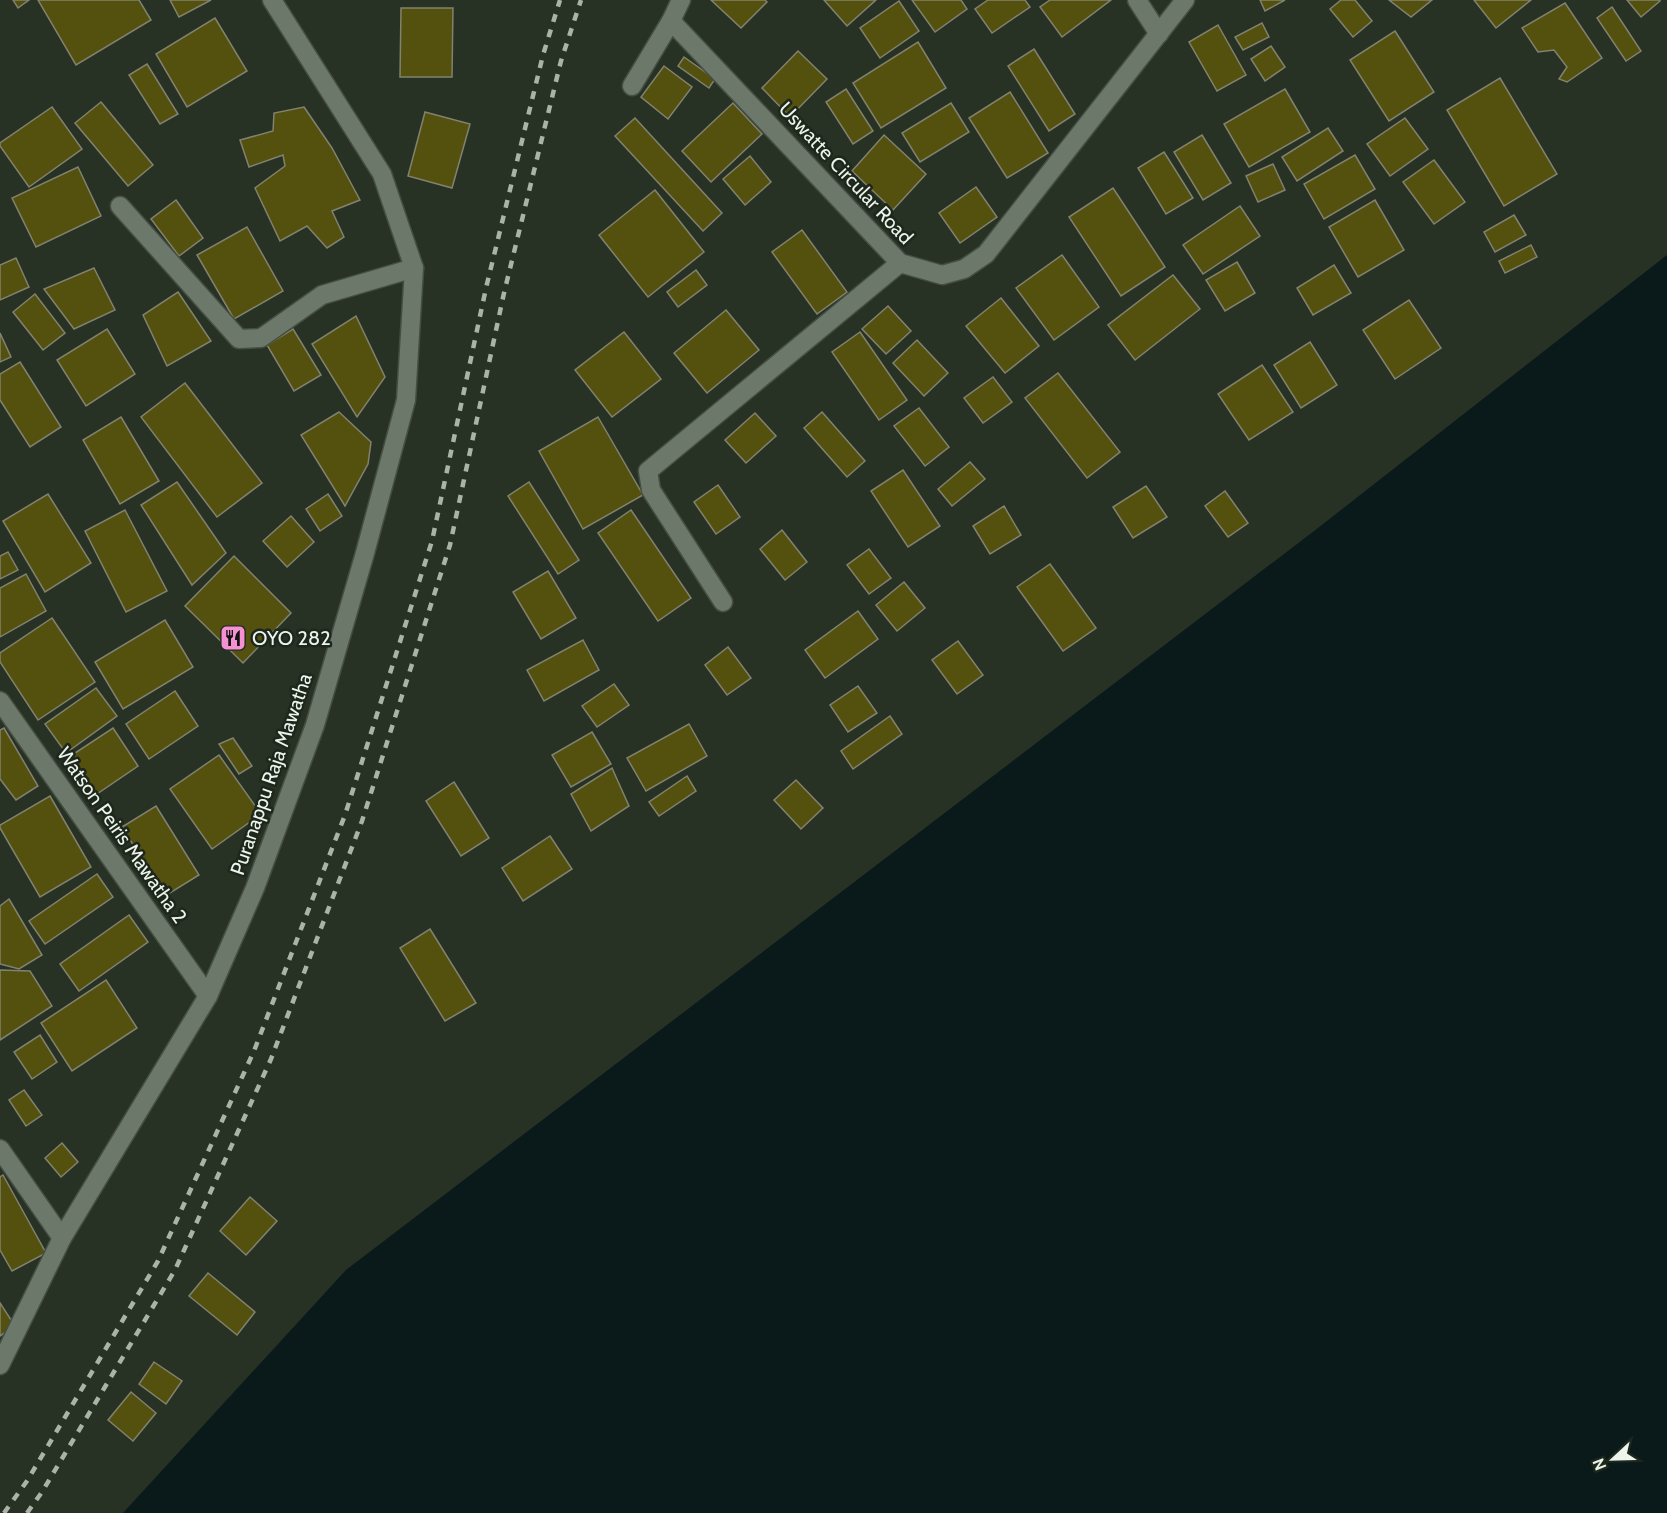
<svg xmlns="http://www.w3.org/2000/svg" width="1667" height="1513" viewBox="0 0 1667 1513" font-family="Cabin,sans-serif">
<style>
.water{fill:#0a191a}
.building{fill:#54510f;stroke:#81826f;stroke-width:1.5}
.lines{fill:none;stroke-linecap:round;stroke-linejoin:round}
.street-casing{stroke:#454e43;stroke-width:21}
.secondary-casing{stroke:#454e43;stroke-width:21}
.street{stroke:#6c7869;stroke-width:18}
.secondary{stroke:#6c7869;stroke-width:18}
.rail{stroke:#abb3a9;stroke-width:4.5;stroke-dasharray:8 8;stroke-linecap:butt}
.labels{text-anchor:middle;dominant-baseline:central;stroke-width:5;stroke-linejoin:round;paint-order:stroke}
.street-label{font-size:20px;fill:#edf4ec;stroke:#1d271b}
.poi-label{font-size:20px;fill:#edf4ec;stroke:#1d271b;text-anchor:start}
</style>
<rect width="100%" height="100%" fill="#273124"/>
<polygon class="water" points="1667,255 1667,1513 123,1513 346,1270 1318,528"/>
<g class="building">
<polygon points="13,0 29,0 18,8"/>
<polygon points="38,0 139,0 151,20 76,65"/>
<polygon points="170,0 211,0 179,17"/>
<polygon points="711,0 765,0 767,2 741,28"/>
<polygon points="824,0 876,0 847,26"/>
<polygon points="912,0 961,0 967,9 935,32"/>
<polygon points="988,0 1025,0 1030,7 992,33 975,9"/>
<polygon points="1050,0 1111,0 1062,37 1040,7"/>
<polygon points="1260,0 1285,0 1265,11"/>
<polygon points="1341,0 1355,0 1372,21 1353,37 1330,9"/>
<polygon points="1389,0 1432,0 1411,17"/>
<polygon points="1474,0 1531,0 1496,28"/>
<polygon points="1627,0 1660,0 1660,1 1641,17"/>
<polygon points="899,1 919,31 880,58 860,28"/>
<polygon points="1565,3 1602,58 1567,82 1559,79 1567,67 1554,50 1538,52 1522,28"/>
<polygon points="1612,7 1641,51 1626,61 1597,18"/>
<polygon points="401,8 453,8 452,77 400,77"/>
<polygon points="215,18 247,71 187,107 156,54"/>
<polygon points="1262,23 1269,37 1243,50 1235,37"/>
<polygon points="1218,25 1246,75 1217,91 1189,42"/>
<polygon points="1395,31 1434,92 1389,121 1350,60"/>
<polygon points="918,42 946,88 881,128 853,83"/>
<polygon points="1271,46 1285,67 1265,81 1251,59"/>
<polygon points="1034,49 1075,114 1049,131 1008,66"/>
<polygon points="798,51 827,79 790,117 762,88"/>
<polygon points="684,57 715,79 709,88 678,66"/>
<polygon points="147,64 178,114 160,124 129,75"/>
<polygon points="664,66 692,87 668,119 641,97"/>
<polygon points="1500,78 1557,174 1504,206 1447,110"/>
<polygon points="846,89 873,131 853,144 826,102"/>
<polygon points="1285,89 1310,132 1249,167 1224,124"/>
<polygon points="1010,92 1048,153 1007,178 969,118"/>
<polygon points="101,102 153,165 128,186 75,123"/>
<polygon points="733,103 762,134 711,182 682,151"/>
<polygon points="951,103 969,132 920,162 902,133"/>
<polygon points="52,107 82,149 29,187 0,146 0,143"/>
<polygon points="304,107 332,148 360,200 332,211 344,237 327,248 307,226 280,241 255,188 285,166 283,155 249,167 240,140 273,131 274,113"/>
<polygon points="425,112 470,124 452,188 408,176"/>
<polygon points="635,118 722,213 703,231 615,136"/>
<polygon points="1405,118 1428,149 1390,176 1367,144"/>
<polygon points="1328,128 1343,151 1297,181 1282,157"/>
<polygon points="884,135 926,174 893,210 852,171"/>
<polygon points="1202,135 1231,183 1203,200 1174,152"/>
<polygon points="1164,152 1193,198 1166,214 1138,168"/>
<polygon points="1355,155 1375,189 1324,219 1304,184"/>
<polygon points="750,156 771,182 745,205 723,179"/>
<polygon points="1434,160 1465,202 1434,224 1403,182"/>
<polygon points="1273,164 1285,190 1258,202 1246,176"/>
<polygon points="78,167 101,216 36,247 12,198"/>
<polygon points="976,187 997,217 960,243 939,213"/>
<polygon points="1113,188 1165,267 1121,296 1069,217"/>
<polygon points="655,190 704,252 648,297 599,235"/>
<polygon points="176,200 203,238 179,256 151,219"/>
<polygon points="1375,200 1404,250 1358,277 1329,227"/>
<polygon points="1240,206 1260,236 1203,274 1183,245"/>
<polygon points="1514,215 1526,235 1495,252 1484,232"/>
<polygon points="247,227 283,291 234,319 197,255"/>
<polygon points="802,230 847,292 817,314 772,252"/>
<polygon points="1531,245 1537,257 1505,273 1499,261"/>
<polygon points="1062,255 1099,307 1054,340 1016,288"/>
<polygon points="16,258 29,287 0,300 0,265"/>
<polygon points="1237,262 1255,293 1225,311 1206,280"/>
<polygon points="1334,265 1351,293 1313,315 1297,288"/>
<polygon points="94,268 115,310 74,329 44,289"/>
<polygon points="696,270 707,285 678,307 667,292"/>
<polygon points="1173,275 1200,309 1135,360 1108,325"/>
<polygon points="178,292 211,341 167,366 143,315"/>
<polygon points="35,294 65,333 43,350 13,312"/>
<polygon points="1001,298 1039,346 1005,373 966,326"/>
<polygon points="1409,300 1441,348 1395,379 1363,330"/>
<polygon points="888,306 911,331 886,354 862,329"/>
<polygon points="726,310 759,350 707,393 674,353"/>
<polygon points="356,316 385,377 357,417 312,344"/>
<polygon points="107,329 135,374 86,406 57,360"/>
<polygon points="293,329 321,375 294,391 267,345"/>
<polygon points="624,332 661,379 612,417 575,370"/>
<polygon points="860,332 907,400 879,420 832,352"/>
<polygon points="0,333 11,357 0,362"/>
<polygon points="917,340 948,373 924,396 893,363"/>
<polygon points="1310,342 1337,385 1301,408 1274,365"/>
<polygon points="20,362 61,427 30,447 0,400 0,374"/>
<polygon points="1262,365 1293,412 1249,440 1218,394"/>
<polygon points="1058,373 1120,452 1087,478 1025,398"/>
<polygon points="993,377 1012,402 983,423 964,398"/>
<polygon points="185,383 262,483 217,517 141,417"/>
<polygon points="919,408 949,447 925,466 894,426"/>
<polygon points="339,412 371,442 368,464 345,506 301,435"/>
<polygon points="822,412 865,461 847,477 804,428"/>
<polygon points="755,413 776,436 746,463 725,440"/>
<polygon points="121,417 159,481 120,504 83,440"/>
<polygon points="598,417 643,495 583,529 539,451"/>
<polygon points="970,462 985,479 952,506 938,489"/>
<polygon points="903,470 940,526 908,547 871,491"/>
<polygon points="177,482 226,553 192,585 141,505"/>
<polygon points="529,482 579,560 558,574 508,496"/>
<polygon points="718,485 740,517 716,534 694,502"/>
<polygon points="1146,486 1167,517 1133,538 1113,507"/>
<polygon points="1225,491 1248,523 1228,537 1205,506"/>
<polygon points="48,494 91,563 45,592 3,521"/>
<polygon points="328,494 342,516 320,531 306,509"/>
<polygon points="1004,506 1021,535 990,554 973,526"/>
<polygon points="125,510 167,591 126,612 85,531"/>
<polygon points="631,510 691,598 658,621 598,533"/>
<polygon points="291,516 314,542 287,567 263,541"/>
<polygon points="782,530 807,562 785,580 760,549"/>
<polygon points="869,549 891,578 869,594 847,565"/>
<polygon points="8,552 18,570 0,579 0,556"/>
<polygon points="234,556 291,613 243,663 185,606"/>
<polygon points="1050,564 1096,628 1063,651 1017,587"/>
<polygon points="548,571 576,618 541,639 513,592"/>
<polygon points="26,574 46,611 0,637 0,588"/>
<polygon points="904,582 925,608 897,631 876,605"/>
<polygon points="858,611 878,639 825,678 805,650"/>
<polygon points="52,618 95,682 38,720 0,662 0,653"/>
<polygon points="165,620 193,667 123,709 95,662"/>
<polygon points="583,640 599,670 544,701 527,670"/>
<polygon points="958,641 983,675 957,694 932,660"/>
<polygon points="728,647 751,678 727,695 705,665"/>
<polygon points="614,684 629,705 597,727 582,706"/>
<polygon points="858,686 877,713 848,732 830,705"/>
<polygon points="96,688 117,716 66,753 45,724"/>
<polygon points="175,691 198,726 149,759 126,724"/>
<polygon points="890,716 902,734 853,769 841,751"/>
<polygon points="689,724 707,756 646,791 627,758"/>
<polygon points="4,728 38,786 16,800 0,779 0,730"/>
<polygon points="113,728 138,766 94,796 69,757"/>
<polygon points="592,732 611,764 571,787 552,755"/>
<polygon points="233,738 252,766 239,774 219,744"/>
<polygon points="219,755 261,814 212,849 170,789"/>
<polygon points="612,768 629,806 591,831 571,794"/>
<polygon points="687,776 696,791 659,816 649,802"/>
<polygon points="796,780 823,808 801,829 774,800"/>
<polygon points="454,782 489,838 461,856 426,801"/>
<polygon points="50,796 91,867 40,897 0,828 0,825"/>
<polygon points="156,806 199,875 165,896 122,827"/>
<polygon points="550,836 572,869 523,901 502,868"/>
<polygon points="97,874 113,897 45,944 29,921"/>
<polygon points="9,899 42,955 19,969 0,964 0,906"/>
<polygon points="129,915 148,942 79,991 60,964"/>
<polygon points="430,929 476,1003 445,1021 400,948"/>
<polygon points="0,970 30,971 52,1006 0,1040"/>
<polygon points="106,980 137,1028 72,1071 41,1023"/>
<polygon points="40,1035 57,1062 32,1079 14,1052"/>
<polygon points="24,1090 42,1115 26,1126 9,1100"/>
<polygon points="62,1143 78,1162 61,1177 45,1158"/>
<polygon points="3,1175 46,1253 12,1271 0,1250 0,1177"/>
<polygon points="250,1197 277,1221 246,1255 220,1231"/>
<polygon points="208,1273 255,1312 237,1335 189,1296"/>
<polygon points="0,1303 15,1326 0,1336"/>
<polygon points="154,1362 182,1381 166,1404 139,1384"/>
<polygon points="131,1392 156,1413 133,1441 108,1420"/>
</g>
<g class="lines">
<g class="street-casing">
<g id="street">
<polyline points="1137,0 1159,34"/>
<polyline points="671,21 900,263 942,275 964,269 986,254 1185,0"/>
<polyline points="632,86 671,21 681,0"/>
<polyline points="120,206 239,339 261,338 322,295 414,268"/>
<polyline points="723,602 651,490 648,471 900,263"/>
<polyline points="0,701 208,996"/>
<polyline points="0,1149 62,1238"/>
</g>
</g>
<g class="secondary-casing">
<polyline id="secondary" points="0,1365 62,1238 208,996 255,888 315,725 365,553 406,400 414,268 382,174 272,0"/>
</g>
<use href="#street" class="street"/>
<use href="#secondary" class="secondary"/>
<g class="rail">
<polyline points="4,1513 27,1481 158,1261 254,1051 345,815 432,541 486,288 543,55 560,0"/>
<polyline points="27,1513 42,1492 175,1270 271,1059 362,821 450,545 504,293 561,61 581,0"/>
</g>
</g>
<defs>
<g id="restaurant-square" transform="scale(1.35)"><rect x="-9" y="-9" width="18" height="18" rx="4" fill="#f591d2" stroke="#1d271b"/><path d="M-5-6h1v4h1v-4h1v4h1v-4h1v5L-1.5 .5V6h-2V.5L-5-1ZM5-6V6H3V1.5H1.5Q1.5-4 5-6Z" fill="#111"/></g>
</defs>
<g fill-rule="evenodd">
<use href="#restaurant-square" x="233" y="638"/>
</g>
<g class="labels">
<g class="street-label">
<text transform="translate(846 173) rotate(47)">Uswatte Circular Road</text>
<text transform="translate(271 774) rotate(-71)">Puranappu Raja Mawatha</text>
<text transform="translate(122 835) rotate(55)">Watson Peiris Mawatha 2</text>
</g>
<g class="poi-label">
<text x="252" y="638">OYO 282</text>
</g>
</g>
<g transform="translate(1613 1459) rotate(248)" stroke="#1d271b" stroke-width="4.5" paint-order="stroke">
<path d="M0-4.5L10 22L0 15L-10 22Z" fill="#edf4ec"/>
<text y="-9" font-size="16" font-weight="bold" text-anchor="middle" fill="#edf4ec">N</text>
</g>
</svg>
